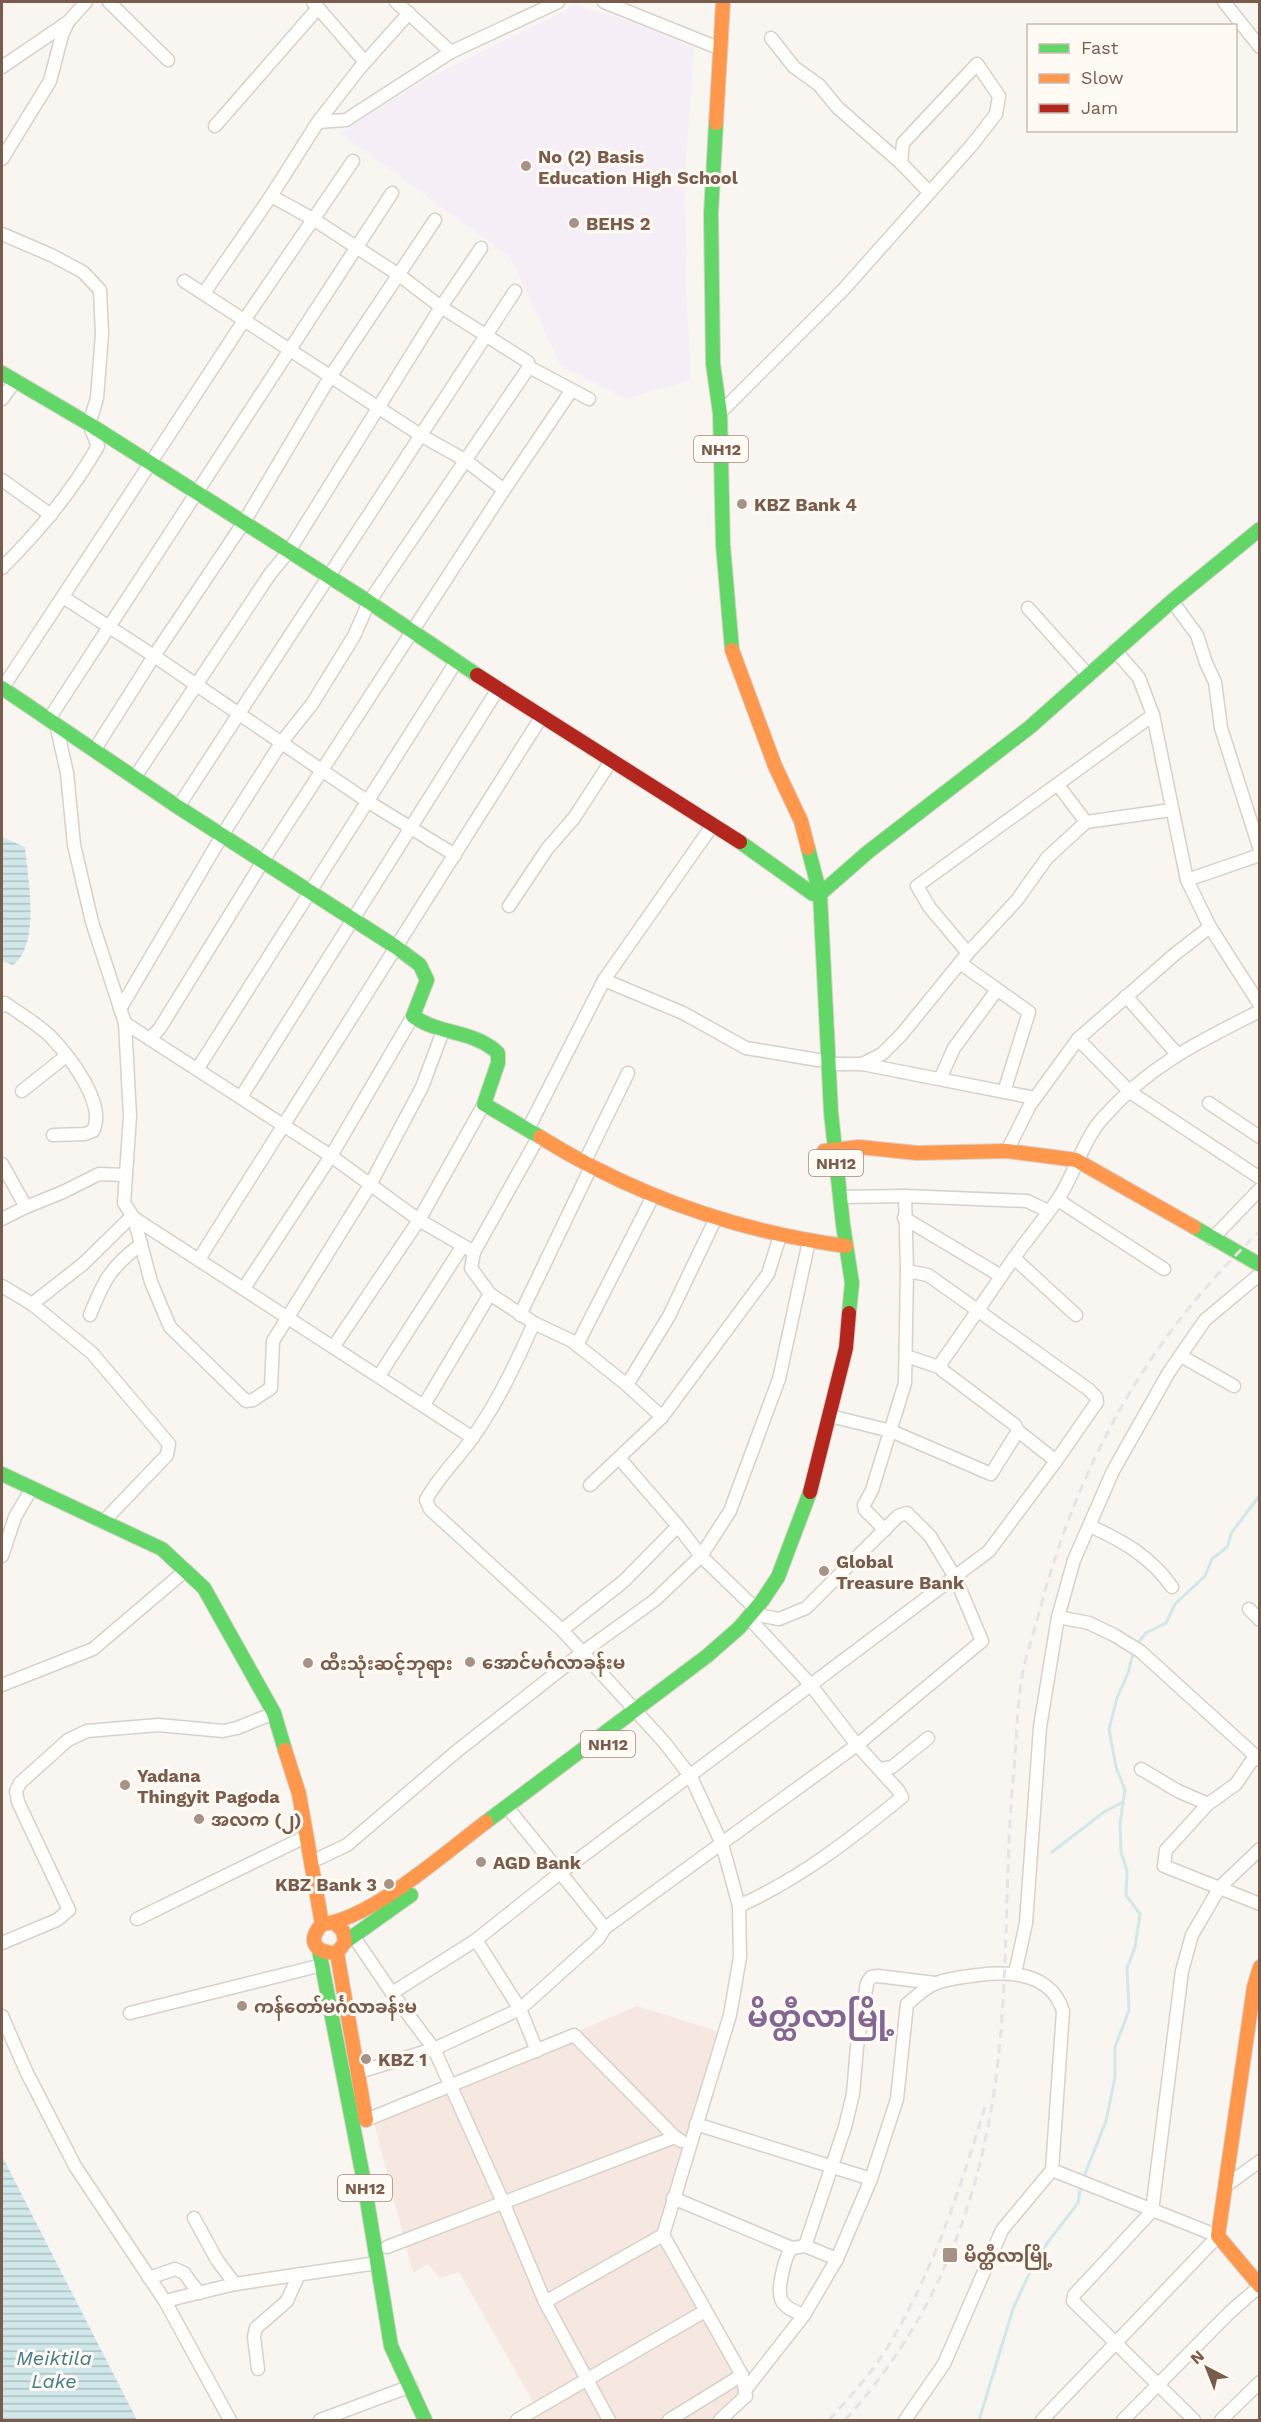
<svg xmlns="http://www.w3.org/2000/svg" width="1261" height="2422" viewBox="0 0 1261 2422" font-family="'Work Sans','Noto Sans Myanmar',sans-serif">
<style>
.commercial{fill:#f6e8e1}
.education{fill:#f6eef6}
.water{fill:url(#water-rules)}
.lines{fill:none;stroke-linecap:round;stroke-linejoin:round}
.stream{stroke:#d0e8ea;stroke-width:3}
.street-casing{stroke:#d7d1cb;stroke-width:15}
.fast-casing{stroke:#d9d2cb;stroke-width:16}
.slow-casing{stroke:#d9d2cb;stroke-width:16}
.jam-casing{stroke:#d9d2cb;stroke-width:16}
.street{stroke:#fefefd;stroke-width:12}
.fast{stroke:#63d668;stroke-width:14}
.slow{stroke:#ff974d;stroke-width:14}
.jam{stroke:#b3261e;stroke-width:14}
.rail{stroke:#e6e3e7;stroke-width:3;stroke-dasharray:9 6;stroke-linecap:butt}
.poi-dot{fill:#a69286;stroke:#fffaf3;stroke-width:2}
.labels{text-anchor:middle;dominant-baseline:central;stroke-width:6;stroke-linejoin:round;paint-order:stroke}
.shield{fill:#fffaf3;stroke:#a28b7f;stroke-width:1.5}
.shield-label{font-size:16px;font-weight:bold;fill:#7a5c4d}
.poi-label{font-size:18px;font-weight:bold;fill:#7a5c4d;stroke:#fffaf3;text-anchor:start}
.water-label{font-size:20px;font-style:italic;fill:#437c86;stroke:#fffaf3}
.town-label{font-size:30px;font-weight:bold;fill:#846695;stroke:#fffaf3}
</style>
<defs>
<pattern id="water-rules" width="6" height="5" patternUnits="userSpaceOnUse" patternTransform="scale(1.5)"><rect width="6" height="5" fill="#d0e8ea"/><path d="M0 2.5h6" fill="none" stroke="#aebfc0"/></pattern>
</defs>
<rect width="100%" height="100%" fill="#f9f5f0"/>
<polygon class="commercial" points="637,2006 717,2031 660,2239 705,2319 747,2402 724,2420 511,2420 535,2405 459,2272 439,2278 428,2264 413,2273 372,2115 534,2050"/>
<polygon class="education" points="577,5 639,24 694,48 684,188 687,257 685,269 691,380 626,399 561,366 510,257 340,133 427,79"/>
<g class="water">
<path d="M2 837 25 847C28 879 41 944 13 965L2 961Z"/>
<polygon points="2,2156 137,2420 2,2420"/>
</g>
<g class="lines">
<g class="stream">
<polyline points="1137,1644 1146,1633 1166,1623 1175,1604 1205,1576 1212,1559 1227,1547 1232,1532 1260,1495"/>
<polyline points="1052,1852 1104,1812 1123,1802"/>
<polyline points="1083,2179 1106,2121 1115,2077 1115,2047 1129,2010 1127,1968 1135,1947 1140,1914 1126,1895 1127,1871 1121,1852 1120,1823 1125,1790 1116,1767 1109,1729 1117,1698 1128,1673 1134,1650"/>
<polyline points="979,2420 1013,2309 1029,2274 1048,2242 1078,2203 1081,2185"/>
</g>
<g class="street-casing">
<g id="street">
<polyline points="109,2 168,60"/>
<polyline points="313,2 365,62"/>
<polyline points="396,2 451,52"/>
<polyline points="604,2 721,49"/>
<polyline points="1224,2 1260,47"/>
<polyline points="771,38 794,67 819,85 838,108 901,163"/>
<polyline points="2,67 68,22 86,2"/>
<polyline points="318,122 346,120 451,52 558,2"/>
<polyline points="215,126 318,8"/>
<polyline points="2,159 50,81 62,35 68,22"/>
<polyline points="271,196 313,219 399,275 441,307 528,362 529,367 589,399"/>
<path d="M2 234 51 255 83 272 100 290 102 334 97 398 89 424 98 446C72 492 39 531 2 568"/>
<polyline points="184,281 422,436 465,460 504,490"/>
<polyline points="204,293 271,196 318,122 359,69 409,13"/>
<polyline points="2,399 15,381"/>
<polyline points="720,413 843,290 971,146 996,114 999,96 977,64 903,143 901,163 929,192"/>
<polyline points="2,480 51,515"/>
<polyline points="63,597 154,656 367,801 455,855"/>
<polyline points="1172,601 1197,635 1206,663 1215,682 1221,728 1260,850"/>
<polyline points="1028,608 1088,675"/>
<polyline points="1115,650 1139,678 1153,715 1187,880 1210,927 1260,1005"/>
<polyline points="2,689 245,319 353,161"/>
<polyline points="49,719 392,193"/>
<polyline points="56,724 67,773 74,845 92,922 125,1023 130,1116 124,1203 134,1218 473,1438"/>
<polyline points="95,749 154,656 244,522 330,377 435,220"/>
<polyline points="135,777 270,574 289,551 441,307 481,248"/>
<polyline points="1058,785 1086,822"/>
<polyline points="178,807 515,291"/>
<polyline points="1187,880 1260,855"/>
<polyline points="509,906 547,849 574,818 611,761"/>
<polyline points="968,953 930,908 917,886 1153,715"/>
<polyline points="960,963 1029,1012 1004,1092"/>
<polyline points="604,980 683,1013 746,1048 818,1060"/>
<polyline points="1126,996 1177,1054"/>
<path d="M2 1006 5 1003C20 1014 38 1024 51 1037 69 1056 107 1104 93 1131L85 1134 53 1135"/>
<polyline points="120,1009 223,834 281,743 312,704 354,636 369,602 529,367"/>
<polyline points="125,1023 331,1156 419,1220 474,1252 471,1268 490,1294 534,1323 572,1341 627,1385 662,1417"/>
<polyline points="151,1038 160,1028 263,861 504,490 571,391"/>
<polyline points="1078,1039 1130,1092 1260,1178"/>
<polyline points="828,1064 862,1064 882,1054 901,1035 968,953 1017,900 1047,858 1086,822 1171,810"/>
<polyline points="862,1064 1035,1098"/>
<polyline points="198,1068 456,662"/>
<polyline points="940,1079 954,1048 997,990"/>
<polyline points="22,1091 66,1056"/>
<polyline points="241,1097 498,689"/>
<polyline points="1209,1103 1260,1137"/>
<polyline points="528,1129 604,980 712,826"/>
<polyline points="1007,1151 1030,1105 1078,1039 1175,954 1210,927"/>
<polyline points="584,1163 628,1073"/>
<polyline points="2,1164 26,1207 2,1219"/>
<polyline points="840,1197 905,1196 1027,1201 1048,1211"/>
<polyline points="1058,1200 1164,1269"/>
<polyline points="26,1207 63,1192 99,1174 126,1175"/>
<polyline points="134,1218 151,1282 170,1327 246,1401 253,1400 271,1388 273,1341 370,1185 422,1087 443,1031"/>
<polyline points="904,1218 1001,1276"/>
<polyline points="1212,1239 1260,1189"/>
<polyline points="474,1252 539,1136"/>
<polyline points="1014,1258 1076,1315"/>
<polyline points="199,1259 542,716"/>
<polyline points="907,1271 928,1275 1088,1389 1096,1397 1097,1402 1056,1461"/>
<polyline points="2,1286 32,1304 92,1353 169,1444 167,1455 103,1522"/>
<polyline points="244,1288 331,1156 413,1016"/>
<polyline points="32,1304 83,1264 132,1216"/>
<path d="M90 1315C104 1280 110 1268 141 1244"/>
<polyline points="520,1315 591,1167"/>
<path d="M534 1323C516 1363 498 1402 473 1437 458 1459 438 1477 426 1500L430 1509 562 1630 664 1742 691 1777 722 1844 739 1906 740 1957 730 2015 663 2235 742 2375 746 2396 720 2420"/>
<polyline points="577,1345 653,1196"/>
<polyline points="334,1346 419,1220 484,1104"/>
<polyline points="906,1356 942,1368"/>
<polyline points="1181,1356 1234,1386"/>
<polyline points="379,1376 462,1247"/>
<polyline points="627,1385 669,1316 715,1220"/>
<polyline points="424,1405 490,1294"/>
<polyline points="830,1416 891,1431 991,1474 1018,1431"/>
<polyline points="590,1485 662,1417 768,1274 780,1236"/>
<path d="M1090 1526C1123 1541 1150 1556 1172 1587"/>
<polyline points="885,1530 865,1510 864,1505 872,1490 905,1383 907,1271 905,1196"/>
<polyline points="2,1556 15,1517 32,1488"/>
<polyline points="1249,1609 1260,1620"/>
<polyline points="1058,1617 1089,1623 1114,1635 1140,1651 1260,1760"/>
<polyline points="562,1630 624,1581 678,1526"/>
<polyline points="2,1685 93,1649 186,1570"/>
<polyline points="1255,1756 1236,1784 1208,1804 1166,1850 1164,1866 1260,1904"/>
<polyline points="880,1769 892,1767 928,1738"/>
<polyline points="1141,1769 1178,1791 1208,1804"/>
<polyline points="507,1807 605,1928"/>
<polyline points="311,1862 347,1845 457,1751 583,1652 655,1600 701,1556 730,1511 779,1379 809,1241"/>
<path d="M739 1906C799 1879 851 1839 902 1797L898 1790 857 1745 810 1684 748 1617"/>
<polyline points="137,1919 307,1836"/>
<polyline points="354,1937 392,1993 434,2049 503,2202 545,2302 609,2420"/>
<polyline points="476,1940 520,2009 537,2051"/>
<polyline points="2,1943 57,1920 69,1910 18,1802 16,1791 20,1783 68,1740 87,1731 158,1725 223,1731 237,1728 274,1713"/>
<polyline points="1015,1973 1026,1923 1040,1727 1058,1617 1074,1560 1113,1471 1169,1372 1205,1320 1260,1274"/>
<path d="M392 1993 476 1940 560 1873 989 1551 1056 1461 1018 1431 1015 1425 942 1370 941 1363C966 1328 990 1292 1014 1258 1028 1238 1044 1219 1058 1199 1075 1174 1082 1142 1102 1119 1148 1066 1198 1042 1260 1011"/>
<polyline points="130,2013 322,1965"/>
<polyline points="2,2016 27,2073 75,2166 165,2301 230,2420"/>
<polyline points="359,2072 434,2049 520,2009 598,1939 605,1928 857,1745 982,1641 955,1577 930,1536 907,1513 898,1516 806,1608 779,1619 763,1616 701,1556 678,1526 620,1459"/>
<polyline points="366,2120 574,2035 675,2137"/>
<polyline points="696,2124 871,2179"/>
<polyline points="1227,2185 1260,2161"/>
<polyline points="673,2198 792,2248 805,2246 837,2259"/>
<polyline points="194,2218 217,2260 235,2284"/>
<polyline points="805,2246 845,2127 853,2094 857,2047 867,1983 871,1977 878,1976 935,1983"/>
<polyline points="387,2247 675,2137 681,2141"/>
<path d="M792 2248C785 2255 777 2289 781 2299 784 2308 796 2312 804 2315"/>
<polyline points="149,2278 175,2269 184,2273 199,2293"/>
<polyline points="165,2301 235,2284 377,2263"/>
<polyline points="545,2302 663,2235"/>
<polyline points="258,2369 254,2337 256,2328 287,2301 299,2274"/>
<path d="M746 2389 804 2315 837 2259 871 2179 897 2099 907 2004C916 1997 926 1986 937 1983 949 1978 965 1977 978 1975 1011 1971 1051 1973 1063 2011L1052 2170"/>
<polyline points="320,2420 411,2386"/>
<polyline points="517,2420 705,2311"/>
<polyline points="669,2420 742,2375"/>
<polyline points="905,2420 944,2364 1002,2230 1052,2170"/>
<polyline points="1042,2420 1218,2236 1052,2170"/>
<polyline points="1123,2420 1230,2312 1260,2286"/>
<polyline points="1194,2420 1073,2301 1074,2295 1152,2211 1182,1971 1192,1935 1220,1887 1260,1849"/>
<polyline points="1221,2420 1260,2382"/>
</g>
</g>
<g class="fast-casing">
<g id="fast">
<polyline points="716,123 711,213 713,364 720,413 723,545 732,650"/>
<polyline points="2,373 89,424 369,602 477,675"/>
<path d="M2 688 178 807 396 947 420 965 427 980 413 1016C439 1035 474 1030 498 1053V1063L484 1104 540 1137"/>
<polyline points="740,842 813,894 820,894 868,852 1030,727 1172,601 1260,529"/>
<polyline points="808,848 820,894 831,1112 843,1225 852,1283 849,1313"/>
<polyline points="1194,1227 1260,1265"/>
<polyline points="2,1474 162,1549 204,1588 274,1713 285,1750"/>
<polyline points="486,1822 707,1656 739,1628 762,1601 778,1577 810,1492"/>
<polyline points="345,1942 411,1895"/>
<polyline points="319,1950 364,2182 391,2346 425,2420"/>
</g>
</g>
<g class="slow-casing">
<g id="slow">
<polyline points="716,123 723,2"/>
<polyline points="732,650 775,766 801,821 808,848"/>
<path d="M540 1137C635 1196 735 1231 846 1246"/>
<polyline points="824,1151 859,1147 917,1153 1007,1151 1076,1160 1194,1227"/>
<polyline points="285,1750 299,1794 322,1924"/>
<path d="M335 1923 343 1931 345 1942 337 1953C316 1953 306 1942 322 1924 370 1920 446 1852 486 1822"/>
<polyline points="337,1953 366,2120"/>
<polyline points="1260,1967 1254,1987 1218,2236 1260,2286"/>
</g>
</g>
<g class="jam-casing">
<g id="jam">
<polyline points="477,675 740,842"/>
<polyline points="810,1492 846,1348 849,1313"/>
</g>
</g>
<use href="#street" class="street"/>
<use href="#fast" class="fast"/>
<use href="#slow" class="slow"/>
<use href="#jam" class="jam"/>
<g class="rail">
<path d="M829 2420C848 2399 868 2377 884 2353 932 2276 959 2192 985 2107"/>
<path d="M845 2420C949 2305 992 2169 1002 2016 1008 1934 1006 1851 1014 1769 1017 1737 1017 1703 1023 1672 1027 1651 1035 1630 1040 1609 1080 1460 1148 1338 1260 1231"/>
</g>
</g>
<g class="poi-dot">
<circle cx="526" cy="166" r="6"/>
<circle cx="574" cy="223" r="6"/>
<circle cx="742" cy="504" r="6"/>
<circle cx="824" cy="1571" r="6"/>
<circle cx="470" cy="1662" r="6"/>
<circle cx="308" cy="1663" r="6"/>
<circle cx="125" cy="1785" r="6"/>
<circle cx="199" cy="1819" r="6"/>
<circle cx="481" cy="1862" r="6"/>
<circle cx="389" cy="1884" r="6"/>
<circle cx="242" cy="2006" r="6"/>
<circle cx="366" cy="2059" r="6"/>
<rect x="942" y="2247" width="16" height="16" rx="3"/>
</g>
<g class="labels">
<g class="shield">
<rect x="694" y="436" width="54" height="26" rx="4.5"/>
<rect x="809" y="1150" width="54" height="26" rx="4.5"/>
<rect x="581" y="1731" width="54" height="26" rx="4.5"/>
<rect x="338" y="2175" width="54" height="26" rx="4.5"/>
</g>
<g class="shield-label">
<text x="721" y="449">NH12</text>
<text x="836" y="1163">NH12</text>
<text x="608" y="1744">NH12</text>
<text x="365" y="2188">NH12</text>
</g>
<g class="poi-label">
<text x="538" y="156">No (2) Basis<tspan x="538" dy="21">Education High School</tspan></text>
<text x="586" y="223">BEHS 2</text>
<text x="754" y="504">KBZ Bank 4</text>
<text x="836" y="1561">Global<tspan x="836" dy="21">Treasure Bank</tspan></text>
<text x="482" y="1662">အောင်မင်္ဂလာခန်းမ</text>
<text x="320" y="1663">ထီးသုံးဆင့်ဘုရား</text>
<text x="137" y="1775">Yadana<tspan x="137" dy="21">Thingyit Pagoda</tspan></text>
<text x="211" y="1819">အလက (၂)</text>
<text x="493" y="1862">AGD Bank</text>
<text x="377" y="1884" text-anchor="end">KBZ Bank 3</text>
<text x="254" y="2006">ကန်တော်မင်္ဂလာခန်းမ</text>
<text x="378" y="2059">KBZ 1</text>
<text x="964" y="2255">မိတ္ထီလာမြို့</text>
</g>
<g class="water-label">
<text x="54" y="2358">Meiktila<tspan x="54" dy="23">Lake</tspan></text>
</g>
<g class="town-label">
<text x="821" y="2016">မိတ္ထီလာမြို့</text>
</g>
</g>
<rect width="1261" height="2422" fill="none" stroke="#7a5c4d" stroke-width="6"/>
<rect x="1027" y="24" width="210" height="108" fill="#fffaf3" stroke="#cabbb1" stroke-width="1.5"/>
<rect x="1039" y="44" width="30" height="9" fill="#63d668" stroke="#cabbb1" stroke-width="1.5"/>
<text x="1081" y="54" font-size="18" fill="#7a5c4d">Fast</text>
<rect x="1039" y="74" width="30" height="9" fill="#ff974d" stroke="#cabbb1" stroke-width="1.5"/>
<text x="1081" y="84" font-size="18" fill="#7a5c4d">Slow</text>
<rect x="1039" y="104" width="30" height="9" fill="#b3261e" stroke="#cabbb1" stroke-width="1.5"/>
<text x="1081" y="114" font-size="18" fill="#7a5c4d">Jam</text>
<g transform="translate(1207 2368) rotate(318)" stroke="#fffaf3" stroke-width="4.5" paint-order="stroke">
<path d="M0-4.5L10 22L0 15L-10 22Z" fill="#7a5c4d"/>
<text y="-9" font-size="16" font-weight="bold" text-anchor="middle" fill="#7a5c4d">N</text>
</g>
</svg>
